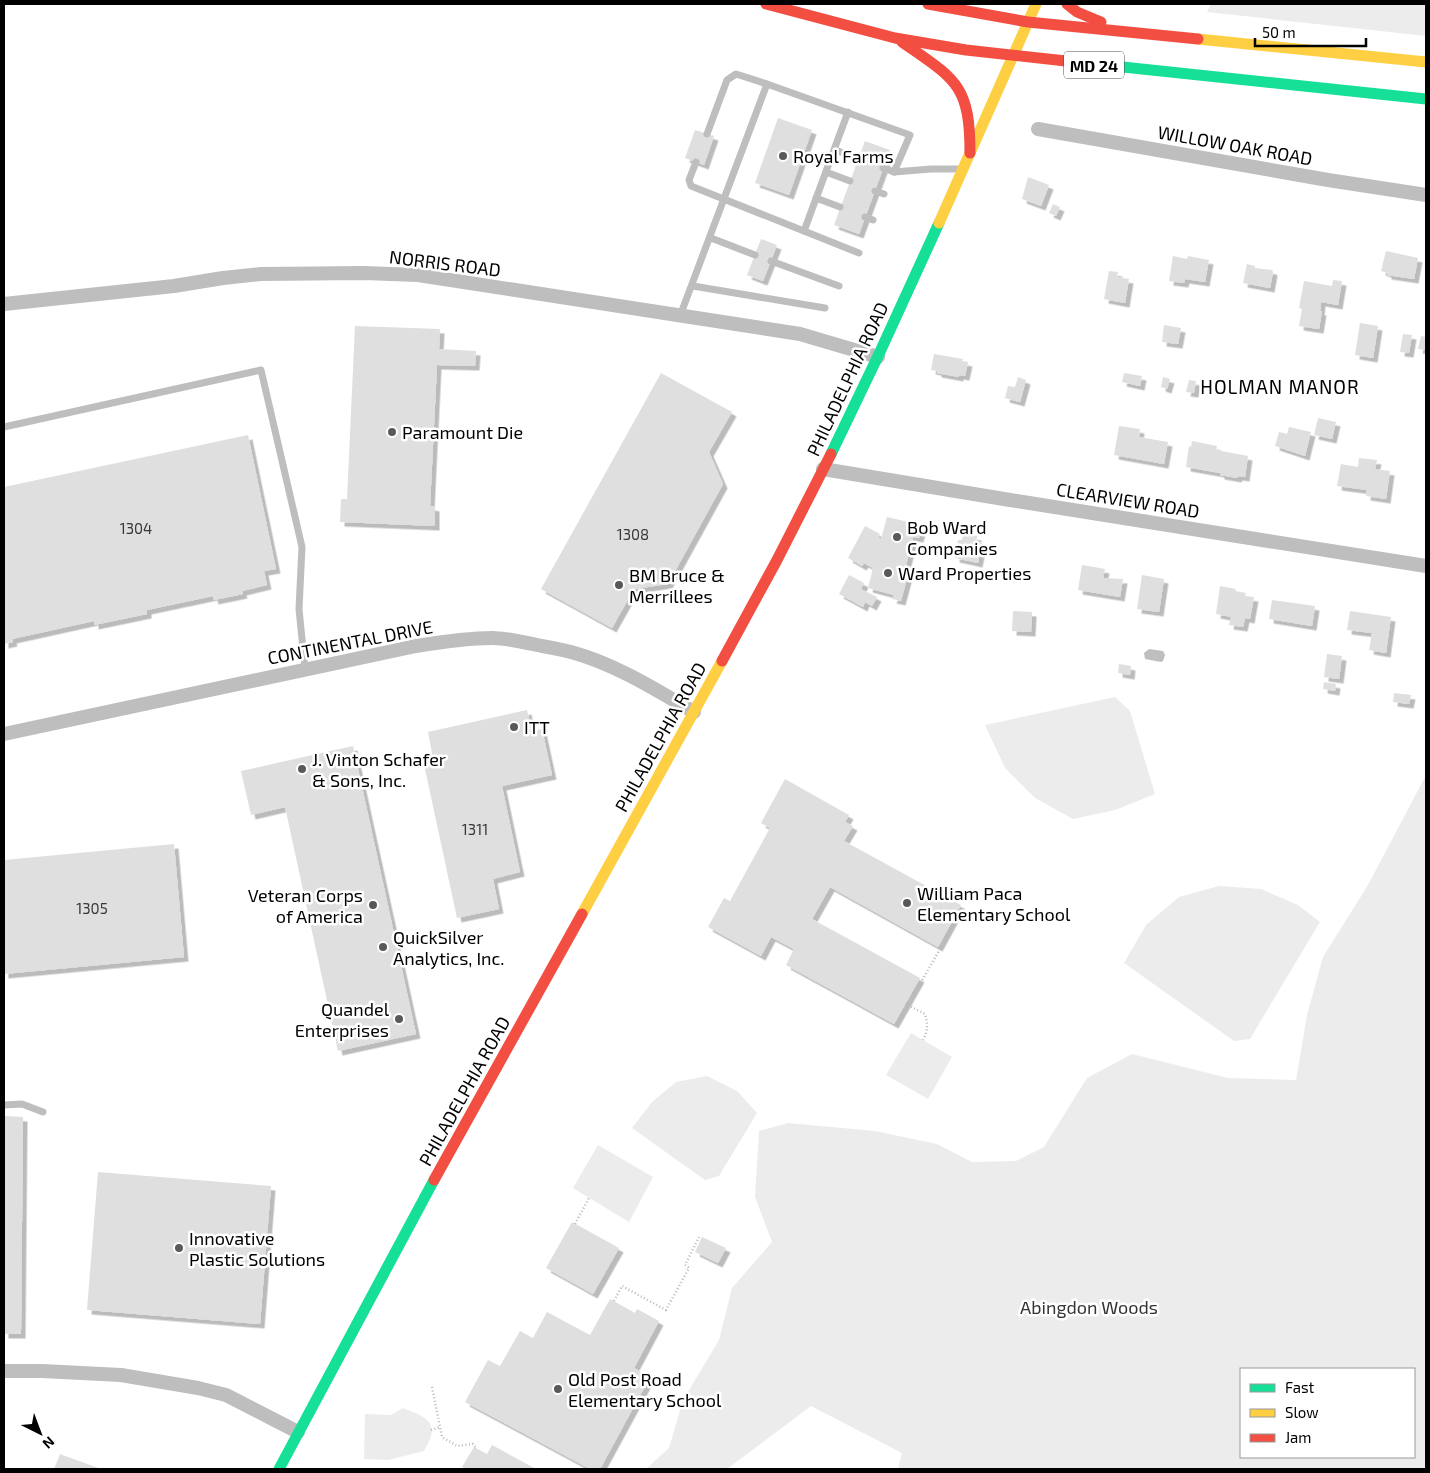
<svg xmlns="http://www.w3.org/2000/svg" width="1430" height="1473" viewBox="0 0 1430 1473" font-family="'Exo 2',sans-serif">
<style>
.green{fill:#ececec;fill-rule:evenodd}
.water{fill:#bfbfbf}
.building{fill:#dfdfdf;filter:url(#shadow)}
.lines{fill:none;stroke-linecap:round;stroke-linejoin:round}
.path{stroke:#b9b9b9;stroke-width:2.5;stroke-dasharray:1 2.5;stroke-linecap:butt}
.lane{stroke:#bebebe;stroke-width:7}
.street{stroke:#bebebe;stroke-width:14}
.fast{stroke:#16e098;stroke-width:11}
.slow{stroke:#ffcf43;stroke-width:11}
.jam{stroke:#f24e42;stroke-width:11}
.poi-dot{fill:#595959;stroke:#fff;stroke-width:2}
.labels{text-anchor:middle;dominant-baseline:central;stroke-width:5;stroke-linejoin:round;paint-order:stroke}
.number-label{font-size:15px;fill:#383838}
.shield{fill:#fff;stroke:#4c4c4c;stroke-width:1}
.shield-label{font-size:16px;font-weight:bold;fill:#000}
.street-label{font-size:18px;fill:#000;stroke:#fff}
.poi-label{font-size:18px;fill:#000;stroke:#fff;text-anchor:start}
.park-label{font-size:18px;fill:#333;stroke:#fff}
.neighbourhood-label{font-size:19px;letter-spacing:1px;fill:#000;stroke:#fff}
</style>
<defs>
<filter id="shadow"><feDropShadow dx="4.5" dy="4.5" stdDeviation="0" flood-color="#0004"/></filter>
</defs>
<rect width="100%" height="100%" fill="#fff"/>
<g class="green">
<polygon points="1211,4 1426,4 1426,36 1207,12"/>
<polygon points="1115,697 1130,711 1155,794 1115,810 1073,819 1035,798 1005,768 985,725"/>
<path d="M1426 775V1469H898L902 1453 811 1406 727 1469H646L669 1448 683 1400 719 1340 732 1288 772 1242 755 1197 759 1131 788 1123 875 1131 937 1144 972 1162 1016 1161 1044 1147 1087 1078 1132 1054 1228 1078 1296 1080 1307 1015 1323 957 1368 885ZM1414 1369V1457H1241V1369Z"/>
<polygon points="1219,886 1261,889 1298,905 1320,922 1250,1039 1234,1041 1124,963 1146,925 1179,897"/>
<polygon points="911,1033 952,1057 928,1099 886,1075"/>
<polygon points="707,1076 737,1091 757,1113 719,1176 705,1180 632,1128 652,1102 676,1082"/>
<polygon points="598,1145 653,1177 629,1222 573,1188"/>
<path d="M403 1408C415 1413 436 1418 431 1436 430 1441 426 1446 424 1451L388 1460 364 1459 365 1414 391 1415Z"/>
</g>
<polygon class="water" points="1149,649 1163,651 1165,655 1163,661 1161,662 1145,659 1144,653"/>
<g class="building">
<polygon points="778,118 812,130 789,195 755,183"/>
<polygon points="695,130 714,136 704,165 685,158"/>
<polygon points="865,141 890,150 859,234 834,225"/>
<polygon points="1028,177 1049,185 1041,206 1022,199"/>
<polygon points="1053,204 1060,207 1056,216 1049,213"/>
<polygon points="761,239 777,245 763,281 747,275"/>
<polygon points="1386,251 1418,258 1414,279 1387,275 1387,273 1381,271"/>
<polygon points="1173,256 1187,259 1188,256 1209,260 1205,282 1185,279 1184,283 1169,281"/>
<polygon points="1247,264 1255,266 1255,268 1272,270 1273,272 1270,288 1243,283"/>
<polygon points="1109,271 1118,272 1117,277 1129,279 1125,303 1104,299"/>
<polygon points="1333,280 1342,281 1338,305 1321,302 1320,311 1322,311 1319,329 1299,326 1302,309 1299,308 1304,281 1332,286"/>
<polygon points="1360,323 1378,326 1373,358 1355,355"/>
<polygon points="1164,325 1181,328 1178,344 1162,342"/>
<polygon points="355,326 440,329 439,349 476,351 475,366 437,365 430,506 435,507 435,526 340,522 341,499 347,499"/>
<polygon points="1403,334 1412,335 1409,353 1400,352"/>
<polygon points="1421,336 1426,337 1425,350 1418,349"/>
<polygon points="934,354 963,359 962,361 968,362 965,376 959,375 959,377 937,373 937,371 931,370"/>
<polygon points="661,373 732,412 709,452 723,484 668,584 634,589 612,628 541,589"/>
<polygon points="1124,373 1142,376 1140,386 1122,382"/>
<polygon points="1018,377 1026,380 1020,402 1005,398 1008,386 1015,387"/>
<polygon points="1163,377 1170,379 1167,389 1161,387"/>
<polygon points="1189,380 1196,381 1194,393 1186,392"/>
<polygon points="1318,418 1336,422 1332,439 1314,435"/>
<polygon points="1119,426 1140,429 1139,437 1168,442 1164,464 1114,455"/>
<polygon points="1289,427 1311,432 1305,456 1275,446 1279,432 1287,434"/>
<polygon points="248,435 276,569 264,571 267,585 242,591 243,594 214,600 213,596 147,610 147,614 94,625 94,621 12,639 13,642 4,644 4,487"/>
<polygon points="1192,441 1217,446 1216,450 1248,456 1245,477 1238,476 1237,478 1220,475 1220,473 1186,467 1189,446 1191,447"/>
<polygon points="1359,458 1377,460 1375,469 1390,471 1386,499 1366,496 1367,490 1337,486 1341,464 1358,467"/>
<polygon points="887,517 917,524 917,526 922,527 919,538 913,537 904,574 908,575 901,601 892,599 894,595 868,588 873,568 864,563 862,566 848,558 865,526 880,534 878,537 881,539"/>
<polygon points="963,534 977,536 976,542 982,543 978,563 955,558 958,540 962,540"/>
<polygon points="1082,565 1105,569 1103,578 1123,579 1120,597 1078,590"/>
<polygon points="849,575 864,583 861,589 877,597 872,606 865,602 863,607 839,594"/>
<polygon points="1142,575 1164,579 1159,612 1137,609"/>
<polygon points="1220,586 1236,589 1235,591 1246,593 1245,596 1254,597 1250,619 1245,618 1243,627 1229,625 1231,617 1216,614"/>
<polygon points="1272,600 1315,606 1312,626 1269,619"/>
<polygon points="1013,611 1032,612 1031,632 1012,631"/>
<polygon points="1350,611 1391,617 1386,653 1369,650 1372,633 1347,630"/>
<polygon points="1327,654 1342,656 1339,679 1324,677"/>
<polygon points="1119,664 1131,666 1130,675 1118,673"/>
<polygon points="1324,682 1336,684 1335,691 1323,689"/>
<polygon points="1394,693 1411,695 1409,704 1393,702"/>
<polygon points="527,710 532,731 542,729 552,775 502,786 520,872 493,879 499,909 457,918 422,755 432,753 428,732"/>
<polygon points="353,746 416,1034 338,1051 285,807 251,815 241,771"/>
<polygon points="785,779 849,815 845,822 853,826 844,841 961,905 938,947 830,887 812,919 920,978 894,1024 786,965 794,949 771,937 761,956 708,927 724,898 730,901 770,828 761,823"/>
<polygon points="174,844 184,957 4,974 4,860"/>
<polygon points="4,1116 23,1117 21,1334 4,1334"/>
<polygon points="98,1172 271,1186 260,1324 87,1310"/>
<polygon points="572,1222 619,1248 593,1294 546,1268"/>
<polygon points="702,1237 726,1248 718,1263 695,1252"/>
<polygon points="610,1299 635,1313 637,1309 659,1321 634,1368 650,1377 600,1469 590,1469 465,1402 488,1360 500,1366 520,1331 533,1338 547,1312 590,1335"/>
<polygon points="492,1445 536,1469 466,1469 462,1467 474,1447 487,1454"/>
<polygon points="60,1454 101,1469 54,1469"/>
</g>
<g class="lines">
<g class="path">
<polyline points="906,1003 908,1005 948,935 945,934"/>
<path d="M908 1005 925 1014C928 1025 928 1030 923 1040"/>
<polyline points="575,1224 589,1198"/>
<polyline points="614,1301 622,1286 666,1310 689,1268 685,1265 699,1237"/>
<polyline points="432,1387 442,1437 457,1446 473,1444 477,1449"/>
<polyline points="431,1430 440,1427"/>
</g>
<g class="lane">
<polyline points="707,134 727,80 736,74 767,84"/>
<polyline points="835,150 858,158"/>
<polyline points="696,162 689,180 691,186 859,253"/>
<polyline points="883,168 894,172 931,169 960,169"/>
<polyline points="826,172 850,181"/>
<polyline points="875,191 884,194"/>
<polyline points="816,198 840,207"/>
<polyline points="865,217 873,220"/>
<polyline points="804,231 848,112"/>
<polyline points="711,238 755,255"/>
<polyline points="771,261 839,286"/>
<polyline points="693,286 825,308"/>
<polyline points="680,316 767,84 910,135 894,172"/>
<polyline points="4,427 261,370 302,547 299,609 305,669"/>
<polyline points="4,1105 22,1104 43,1112"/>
</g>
<g class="street">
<polyline points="1038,129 1328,180 1426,195"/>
<polyline points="4,304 174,286 223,278 261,274 364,273 418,275 800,334 878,357"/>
<polyline points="823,469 1010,500 1426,566"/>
<path d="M4 734 416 646C441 642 467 638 492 638 507 638 522 642 537 645 548 647 560 649 571 652 615 664 655 689 694 712"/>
<polyline points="4,1371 42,1371 121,1375 198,1388 226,1395 298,1432"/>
</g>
<g class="fast">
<polyline points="1066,61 1426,99"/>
<polyline points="831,454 879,354 939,223"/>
<polyline points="279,1469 434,1180"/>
</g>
<g class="slow">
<polyline points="1198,39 1426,62"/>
<polyline points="939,223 1036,4"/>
<polyline points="582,914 722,661"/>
</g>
<g class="jam">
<polyline points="766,4 895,38 966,50 1066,61"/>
<polyline points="928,4 1028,22 1198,39"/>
<polyline points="1067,4 1077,12 1101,22"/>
<path d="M902 42C955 79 970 84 970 153"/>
<polyline points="722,661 777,560 831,454"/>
<polyline points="434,1180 582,914"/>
</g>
</g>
<g class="poi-dot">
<circle cx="783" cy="156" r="5"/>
<circle cx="392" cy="432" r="5"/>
<circle cx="897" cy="537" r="5"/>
<circle cx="888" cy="573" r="5"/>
<circle cx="619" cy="585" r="5"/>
<circle cx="514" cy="727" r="5"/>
<circle cx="302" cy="769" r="5"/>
<circle cx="907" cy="903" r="5"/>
<circle cx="373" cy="905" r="5"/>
<circle cx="383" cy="947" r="5"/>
<circle cx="399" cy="1019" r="5"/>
<circle cx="179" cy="1248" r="5"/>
<circle cx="558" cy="1389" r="5"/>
</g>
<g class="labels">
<g class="number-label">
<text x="136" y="528">1304</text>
<text x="633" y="534">1308</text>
<text x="475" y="829">1311</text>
<text x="92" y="908">1305</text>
</g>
<rect class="shield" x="1064" y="51.5" width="60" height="27" rx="4"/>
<g class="shield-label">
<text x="1094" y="65">MD 24</text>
</g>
<g class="street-label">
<text transform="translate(1235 145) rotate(10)">WILLOW OAK ROAD</text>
<text transform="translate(445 263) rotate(7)">NORRIS ROAD</text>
<text transform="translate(847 379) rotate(-65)">PHILADELPHIA ROAD</text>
<text transform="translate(1128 500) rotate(9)">CLEARVIEW ROAD</text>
<text transform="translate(350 642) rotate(-11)">CONTINENTAL DRIVE</text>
<text transform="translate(660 737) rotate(-61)">PHILADELPHIA ROAD</text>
<text transform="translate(464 1091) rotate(-61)">PHILADELPHIA ROAD</text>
</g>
<g class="poi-label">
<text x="793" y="156">Royal Farms</text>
<text x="402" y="432">Paramount Die</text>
<text x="907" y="527">Bob Ward<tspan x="907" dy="21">Companies</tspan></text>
<text x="898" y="573">Ward Properties</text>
<text x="629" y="575">BM Bruce &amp;<tspan x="629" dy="21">Merrillees</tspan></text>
<text x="524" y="727">ITT</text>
<text x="312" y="759">J. Vinton Schafer<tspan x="312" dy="21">&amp; Sons, Inc.</tspan></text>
<text x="917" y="893">William Paca<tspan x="917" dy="21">Elementary School</tspan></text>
<text x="363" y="895" text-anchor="end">Veteran Corps<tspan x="363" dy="21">of America</tspan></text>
<text x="393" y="937">QuickSilver<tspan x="393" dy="21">Analytics, Inc.</tspan></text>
<text x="389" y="1009" text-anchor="end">Quandel<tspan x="389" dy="21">Enterprises</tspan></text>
<text x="189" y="1238">Innovative<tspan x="189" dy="21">Plastic Solutions</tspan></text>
<text x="568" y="1379">Old Post Road<tspan x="568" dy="21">Elementary School</tspan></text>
</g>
<g class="park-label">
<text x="1089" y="1307">Abingdon Woods</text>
</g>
<g class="neighbourhood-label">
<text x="1280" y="386">HOLMAN MANOR</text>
</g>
</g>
<rect width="1430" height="1473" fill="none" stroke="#000000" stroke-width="10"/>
<rect x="1240" y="1368" width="175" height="90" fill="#ffffff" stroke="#999999"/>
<rect x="1250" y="1384" width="25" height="8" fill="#16e098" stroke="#999999"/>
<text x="1285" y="1393" font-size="15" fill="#000000">Fast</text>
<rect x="1250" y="1409" width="25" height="8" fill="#ffcf43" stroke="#999999"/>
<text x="1285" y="1418" font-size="15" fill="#000000">Slow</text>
<rect x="1250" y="1434" width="25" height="8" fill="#f24e42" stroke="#999999"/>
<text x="1285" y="1443" font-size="15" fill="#000000">Jam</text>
<g transform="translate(40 1433) rotate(138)" stroke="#ffffff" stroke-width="4" paint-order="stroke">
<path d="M0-4L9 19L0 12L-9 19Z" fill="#000000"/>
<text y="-8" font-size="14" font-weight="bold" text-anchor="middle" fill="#000000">N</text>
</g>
<path d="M1255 38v8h111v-8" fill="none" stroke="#000000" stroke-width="2.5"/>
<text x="1262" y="38" font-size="15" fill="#000000" stroke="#ffffff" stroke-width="4" paint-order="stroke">50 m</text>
</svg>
